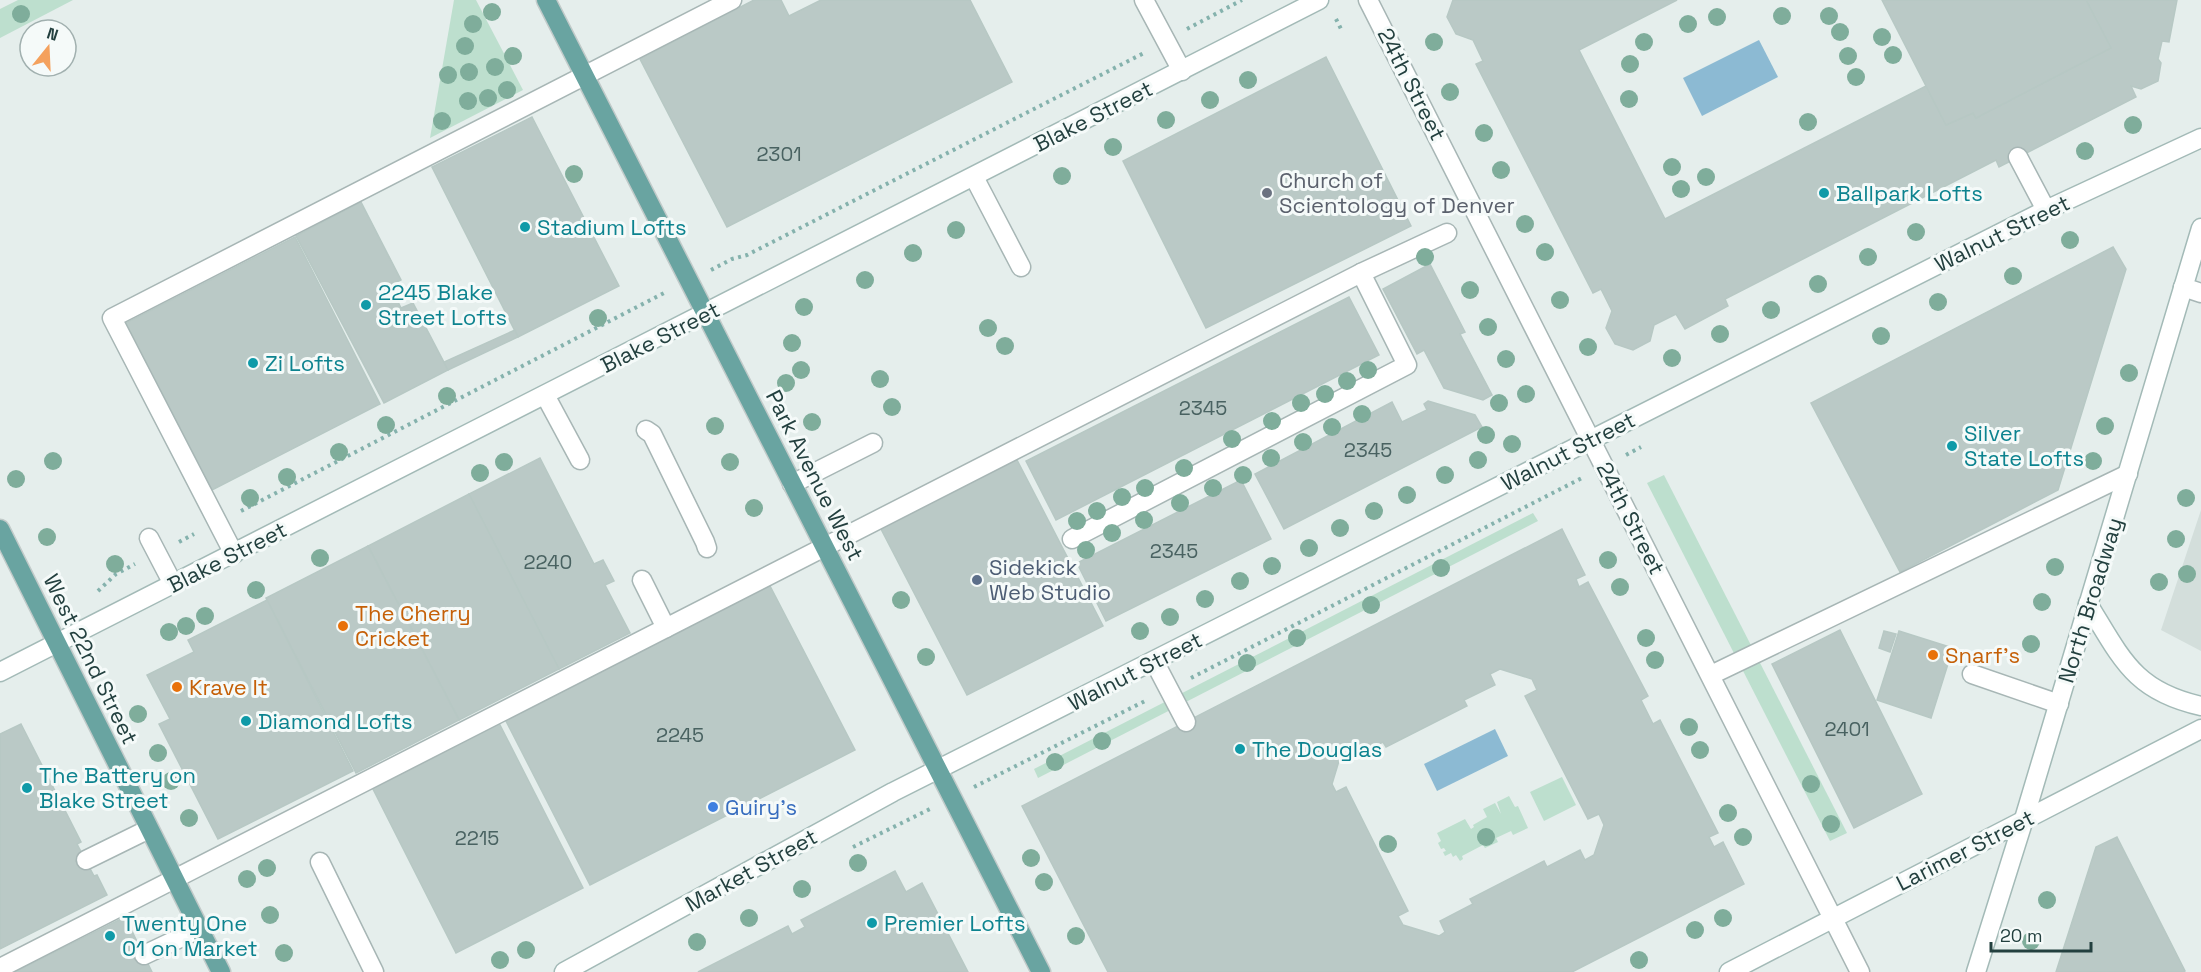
<svg xmlns="http://www.w3.org/2000/svg" width="2201" height="972" viewBox="0 0 2201 972" font-family="'Space Grotesk',sans-serif">
<style>
.built{fill:#d3dedb}
.green{fill:#bddfce}
.water{fill:#8cbad3}
.building{fill:#bac9c6;stroke:#b7c8c4;stroke-width:1.5;fill-rule:evenodd}
.lines{fill:none;stroke-linecap:round;stroke-linejoin:round}
.lane-casing{stroke:#a7b6b5;stroke-width:21}
.street-casing{stroke:#a7b6b5;stroke-width:21}
.secondary-casing{stroke:#a3bab7;stroke-width:21}
.primary-casing{stroke:#c1cac9;stroke-width:21}
.path{stroke:#85b2ad;stroke-width:4;stroke-dasharray:3 4.5;stroke-linecap:butt}
.lane{stroke:#fff;stroke-width:18}
.street{stroke:#fff;stroke-width:18}
.secondary{stroke:#fff;stroke-width:18}
.primary{stroke:#69a4a1;stroke-width:18}
.tree{fill:#7fad9b}
.worship-dot{fill:#6b7280;stroke:#f5faf9;stroke-width:2}
.culture-dot{fill:#0f9aa8;stroke:#f5faf9;stroke-width:2}
.service-dot{fill:#5c6f8a;stroke:#f5faf9;stroke-width:2}
.food-dot{fill:#e8710a;stroke:#f5faf9;stroke-width:2}
.shop-dot{fill:#3f7fe0;stroke:#f5faf9;stroke-width:2}
.labels{text-anchor:middle;dominant-baseline:central;stroke-width:6;stroke-linejoin:round;paint-order:stroke}
.number-label{font-size:20px;fill:#496261}
.street-label{font-size:22px;fill:#23403f;stroke:#f5faf9}
.worship-label{font-size:22px;fill:#5b616d;stroke:#f5faf9;text-anchor:start}
.culture-label{font-size:22px;fill:#0d838f;stroke:#f5faf9;text-anchor:start}
.service-label{font-size:22px;fill:#4e5e75;stroke:#f5faf9;text-anchor:start}
.food-label{font-size:22px;fill:#c56008;stroke:#f5faf9;text-anchor:start}
.shop-label{font-size:22px;fill:#366cbe;stroke:#f5faf9;text-anchor:start}
</style>
<rect width="100%" height="100%" fill="#e5eeec"/>
<polygon class="built" points="2201,510 2201,651 2161,630"/>
<g class="green">
<polygon points="18,0 73,0 0,38 0,9"/>
<polygon points="454,0 476,0 523,90 430,138"/>
<polygon points="1664,475 1847,833 1830,841 1647,483"/>
<polygon points="1533,513 1538,521 1038,778 1034,769"/>
<polygon points="1562,777 1576,805 1544,821 1530,792"/>
<polygon points="1509,796 1515,807 1518,806 1528,828 1513,835 1511,831 1496,838 1498,842 1485,848 1483,845 1462,856 1463,859 1460,861 1456,855 1453,857 1451,853 1445,856 1443,852 1446,851 1444,848 1441,849 1438,843 1441,841 1437,833 1465,819 1471,829 1474,827 1473,825 1487,817 1483,809 1495,803 1501,814 1497,802"/>
</g>
<g class="water">
<polygon points="1759,40 1778,77 1702,116 1683,78"/>
<polygon points="1495,729 1508,756 1437,791 1424,764"/>
</g>
<g class="building">
<polygon points="754,0 781,0 789,16 821,0 970,0 1012,82 727,227 640,59"/>
<polygon points="1453,0 1677,0 1579,50 1665,219 1926,86 1946,125 1973,113 1976,118 2111,48 2086,0 2177,0 2169,42 2162,41 2158,59 2161,63 2158,81 2141,89 2131,86 2136,97 1999,167 1996,160 1725,299 1728,306 1685,329 1676,314 1654,325 1650,341 1633,350 1615,344 1606,328 1612,311 1601,289 1593,293 1476,64 1483,61 1473,40 1456,34 1447,17"/>
<polygon points="1882,0 2086,0 2111,48 1976,118 1973,113 1946,125"/>
<polygon points="1326,57 1411,226 1206,328 1123,161"/>
<polygon points="532,117 619,286 518,337 432,167"/>
<polygon points="361,202 401,280 390,285 401,308 413,303 448,370 384,403 296,236"/>
<polygon points="295,237 380,404 212,490 126,323"/>
<polygon points="2113,247 2126,269 2058,490 1900,572 1811,403"/>
<polygon points="1430,264 1465,332 1460,334 1492,395 1483,400 1444,388 1424,350 1417,354 1383,289"/>
<polygon points="1349,297 1379,355 1056,520 1026,461"/>
<polygon points="515,330 518,337 448,370 444,362"/>
<polygon points="1428,401 1475,415 1482,427 1284,529 1255,474 1392,402 1402,422 1427,410 1424,404"/>
<polygon points="540,458 594,564 603,560 614,581 605,585 630,633 559,669 469,494"/>
<polygon points="1016,458 1103,626 967,695 880,527"/>
<polygon points="1241,480 1271,539 1106,621 1077,563"/>
<polygon points="469,494 559,669 459,720 368,546"/>
<path d="M1562 529 1585 575 1576 579 1579 587 1588 582 1648 696 1641 700 1653 724 1660 720 1718 833 1709 837 1714 847 1723 842 1744 884 1572 972H1108L1022 806ZM1500 669 1532 679 1537 690 1525 696 1588 819 1599 814 1604 825 1594 855 1585 860 1580 850 1547 867 1544 861 1470 899 1473 904 1440 921 1445 932 1439 936 1403 925 1398 916 1408 911 1346 787 1336 792 1332 784 1342 751 1350 746 1355 756 1383 742 1386 747 1467 706 1464 700 1495 685 1490 674Z"/>
<polygon points="368,546 459,720 356,773 266,598"/>
<polygon points="769,584 855,750 590,885 505,719"/>
<polygon points="267,600 353,771 218,839 159,724 170,719 147,675 194,652 188,640"/>
<polygon points="1840,630 1922,794 1854,828 1772,664"/>
<polygon points="1884,631 1896,634 1890,652 1879,648"/>
<polygon points="1899,631 1953,648 1931,718 1877,700"/>
<polygon points="499,723 583,888 456,953 372,787"/>
<polygon points="21,724 81,842 77,844 94,876 97,875 107,895 0,949 0,734"/>
<polygon points="2117,837 2185,971 2183,972 2056,972 2096,847"/>
<polygon points="895,871 906,892 922,883 968,972 698,972 788,926 792,934 805,927 801,920"/>
<polygon points="125,917 152,972 15,972"/>
</g>
<g class="lines">
<g class="lane-casing">
<g id="lane">
<polyline points="1144,0 1182,71"/>
<polyline points="2018,157 2046,210"/>
<polyline points="974,177 1021,267"/>
<polyline points="545,395 580,460"/>
<polyline points="646,430 652,434 705,542 707,548"/>
<polyline points="792,484 873,443"/>
<polyline points="149,538 173,584"/>
<polyline points="1072,539 1407,365 1361,273"/>
<polyline points="234,554 112,318 732,0"/>
<polyline points="642,580 666,628"/>
<polyline points="1154,661 1186,722"/>
<polyline points="1972,674 2059,704"/>
<polyline points="1711,675 2128,474"/>
<polyline points="86,860 149,829"/>
<polyline points="320,862 374,972"/>
<polyline points="144,955 199,929"/>
<polyline points="0,968 1361,273 1447,233"/>
</g>
</g>
<g class="street-casing">
<g id="street">
<polyline points="1368,0 1860,972"/>
<polyline points="2183,287 2201,293"/>
</g>
</g>
<g class="secondary-casing">
<g id="secondary">
<path d="M2088 604C2122 659 2134 691 2201 706"/>
<polyline points="0,672 1319,0"/>
<polyline points="564,972 893,792 2046,210 2201,138"/>
<polyline points="1729,972 2201,729"/>
<polyline points="1976,972 2024,819 2201,228"/>
</g>
</g>
<g class="primary-casing">
<g id="primary">
<polyline points="546,0 1041,972"/>
<polyline points="0,529 221,972"/>
</g>
</g>
<g class="path">
<polyline points="1336,19 1342,31"/>
<polyline points="1187,29 1242,0"/>
<polyline points="711,270 732,259 747,255 1144,53"/>
<polyline points="1626,455 1641,447"/>
<polyline points="241,511 666,292"/>
<polyline points="179,542 194,534"/>
<polyline points="98,591 116,574 135,564"/>
<polyline points="1191,678 1582,478"/>
<polyline points="974,787 1147,700"/>
<polyline points="853,847 930,809"/>
</g>
<use href="#lane" class="lane"/>
<use href="#street" class="street"/>
<use href="#secondary" class="secondary"/>
<use href="#primary" class="primary"/>
</g>
<g class="tree">
<circle cx="492" cy="12" r="9"/>
<circle cx="21" cy="14" r="9"/>
<circle cx="1782" cy="16" r="9"/>
<circle cx="1829" cy="16" r="9"/>
<circle cx="1717" cy="17" r="9"/>
<circle cx="473" cy="24" r="9"/>
<circle cx="1688" cy="24" r="9"/>
<circle cx="1840" cy="32" r="9"/>
<circle cx="1882" cy="37" r="9"/>
<circle cx="1434" cy="42" r="9"/>
<circle cx="1644" cy="42" r="9"/>
<circle cx="465" cy="46" r="9"/>
<circle cx="1893" cy="55" r="9"/>
<circle cx="513" cy="56" r="9"/>
<circle cx="1848" cy="56" r="9"/>
<circle cx="1630" cy="64" r="9"/>
<circle cx="495" cy="67" r="9"/>
<circle cx="469" cy="72" r="9"/>
<circle cx="448" cy="75" r="9"/>
<circle cx="1856" cy="77" r="9"/>
<circle cx="1248" cy="80" r="9"/>
<circle cx="507" cy="90" r="9"/>
<circle cx="1450" cy="92" r="9"/>
<circle cx="488" cy="98" r="9"/>
<circle cx="1629" cy="99" r="9"/>
<circle cx="1210" cy="100" r="9"/>
<circle cx="468" cy="101" r="9"/>
<circle cx="1166" cy="120" r="9"/>
<circle cx="442" cy="121" r="9"/>
<circle cx="1808" cy="122" r="9"/>
<circle cx="2133" cy="125" r="9"/>
<circle cx="1484" cy="133" r="9"/>
<circle cx="1113" cy="147" r="9"/>
<circle cx="2085" cy="151" r="9"/>
<circle cx="1672" cy="167" r="9"/>
<circle cx="1501" cy="170" r="9"/>
<circle cx="574" cy="174" r="9"/>
<circle cx="1062" cy="176" r="9"/>
<circle cx="1706" cy="177" r="9"/>
<circle cx="1681" cy="189" r="9"/>
<circle cx="1525" cy="224" r="9"/>
<circle cx="956" cy="230" r="9"/>
<circle cx="1916" cy="232" r="9"/>
<circle cx="2070" cy="240" r="9"/>
<circle cx="1545" cy="252" r="9"/>
<circle cx="913" cy="253" r="9"/>
<circle cx="1425" cy="257" r="9"/>
<circle cx="1868" cy="257" r="9"/>
<circle cx="2013" cy="276" r="9"/>
<circle cx="865" cy="280" r="9"/>
<circle cx="1818" cy="284" r="9"/>
<circle cx="1470" cy="290" r="9"/>
<circle cx="1560" cy="300" r="9"/>
<circle cx="1938" cy="302" r="9"/>
<circle cx="804" cy="307" r="9"/>
<circle cx="1771" cy="310" r="9"/>
<circle cx="598" cy="318" r="9"/>
<circle cx="1488" cy="327" r="9"/>
<circle cx="988" cy="328" r="9"/>
<circle cx="1720" cy="334" r="9"/>
<circle cx="1881" cy="336" r="9"/>
<circle cx="792" cy="343" r="9"/>
<circle cx="1005" cy="346" r="9"/>
<circle cx="1588" cy="347" r="9"/>
<circle cx="1672" cy="358" r="9"/>
<circle cx="1506" cy="359" r="9"/>
<circle cx="801" cy="370" r="9"/>
<circle cx="1368" cy="370" r="9"/>
<circle cx="2129" cy="373" r="9"/>
<circle cx="880" cy="379" r="9"/>
<circle cx="1347" cy="381" r="9"/>
<circle cx="786" cy="383" r="9"/>
<circle cx="1325" cy="394" r="9"/>
<circle cx="1526" cy="394" r="9"/>
<circle cx="447" cy="396" r="9"/>
<circle cx="1301" cy="403" r="9"/>
<circle cx="1499" cy="403" r="9"/>
<circle cx="892" cy="407" r="9"/>
<circle cx="1362" cy="414" r="9"/>
<circle cx="1272" cy="421" r="9"/>
<circle cx="812" cy="422" r="9"/>
<circle cx="386" cy="425" r="9"/>
<circle cx="715" cy="426" r="9"/>
<circle cx="2105" cy="426" r="9"/>
<circle cx="1332" cy="427" r="9"/>
<circle cx="1486" cy="435" r="9"/>
<circle cx="1232" cy="439" r="9"/>
<circle cx="1303" cy="442" r="9"/>
<circle cx="1512" cy="444" r="9"/>
<circle cx="339" cy="452" r="9"/>
<circle cx="1271" cy="458" r="9"/>
<circle cx="1478" cy="460" r="9"/>
<circle cx="53" cy="461" r="9"/>
<circle cx="2093" cy="461" r="9"/>
<circle cx="504" cy="462" r="9"/>
<circle cx="730" cy="462" r="9"/>
<circle cx="1184" cy="468" r="9"/>
<circle cx="480" cy="473" r="9"/>
<circle cx="1243" cy="475" r="9"/>
<circle cx="1445" cy="475" r="9"/>
<circle cx="287" cy="477" r="9"/>
<circle cx="16" cy="479" r="9"/>
<circle cx="1145" cy="488" r="9"/>
<circle cx="1213" cy="488" r="9"/>
<circle cx="1407" cy="495" r="9"/>
<circle cx="1122" cy="497" r="9"/>
<circle cx="250" cy="498" r="9"/>
<circle cx="2186" cy="498" r="9"/>
<circle cx="1180" cy="503" r="9"/>
<circle cx="754" cy="508" r="9"/>
<circle cx="1097" cy="511" r="9"/>
<circle cx="1374" cy="511" r="9"/>
<circle cx="1144" cy="520" r="9"/>
<circle cx="1077" cy="521" r="9"/>
<circle cx="1340" cy="528" r="9"/>
<circle cx="1112" cy="533" r="9"/>
<circle cx="47" cy="537" r="9"/>
<circle cx="2176" cy="539" r="9"/>
<circle cx="1309" cy="548" r="9"/>
<circle cx="1086" cy="550" r="9"/>
<circle cx="320" cy="558" r="9"/>
<circle cx="1608" cy="560" r="9"/>
<circle cx="115" cy="564" r="9"/>
<circle cx="1272" cy="566" r="9"/>
<circle cx="2055" cy="567" r="9"/>
<circle cx="1441" cy="568" r="9"/>
<circle cx="2187" cy="574" r="9"/>
<circle cx="1240" cy="581" r="9"/>
<circle cx="2159" cy="582" r="9"/>
<circle cx="1620" cy="587" r="9"/>
<circle cx="256" cy="590" r="9"/>
<circle cx="1205" cy="599" r="9"/>
<circle cx="901" cy="600" r="9"/>
<circle cx="2042" cy="602" r="9"/>
<circle cx="1371" cy="605" r="9"/>
<circle cx="205" cy="616" r="9"/>
<circle cx="1170" cy="617" r="9"/>
<circle cx="186" cy="626" r="9"/>
<circle cx="1140" cy="631" r="9"/>
<circle cx="169" cy="632" r="9"/>
<circle cx="1297" cy="638" r="9"/>
<circle cx="1646" cy="638" r="9"/>
<circle cx="2031" cy="644" r="9"/>
<circle cx="926" cy="657" r="9"/>
<circle cx="1655" cy="660" r="9"/>
<circle cx="1247" cy="663" r="9"/>
<circle cx="138" cy="714" r="9"/>
<circle cx="1689" cy="727" r="9"/>
<circle cx="1102" cy="741" r="9"/>
<circle cx="1700" cy="750" r="9"/>
<circle cx="158" cy="753" r="9"/>
<circle cx="1055" cy="762" r="9"/>
<circle cx="171" cy="781" r="9"/>
<circle cx="1811" cy="784" r="9"/>
<circle cx="1728" cy="813" r="9"/>
<circle cx="189" cy="818" r="9"/>
<circle cx="1831" cy="824" r="9"/>
<circle cx="1486" cy="837" r="9"/>
<circle cx="1743" cy="837" r="9"/>
<circle cx="1388" cy="844" r="9"/>
<circle cx="1031" cy="858" r="9"/>
<circle cx="858" cy="863" r="9"/>
<circle cx="267" cy="868" r="9"/>
<circle cx="247" cy="879" r="9"/>
<circle cx="1044" cy="882" r="9"/>
<circle cx="802" cy="889" r="9"/>
<circle cx="2047" cy="900" r="9"/>
<circle cx="270" cy="915" r="9"/>
<circle cx="749" cy="918" r="9"/>
<circle cx="1723" cy="918" r="9"/>
<circle cx="1695" cy="930" r="9"/>
<circle cx="1076" cy="936" r="9"/>
<circle cx="2031" cy="941" r="9"/>
<circle cx="697" cy="942" r="9"/>
<circle cx="526" cy="950" r="9"/>
<circle cx="284" cy="953" r="9"/>
<circle cx="500" cy="960" r="9"/>
<circle cx="1639" cy="960" r="9"/>
</g>
<circle class="worship-dot" cx="1267" cy="193" r="6"/>
<g class="culture-dot">
<circle cx="1824" cy="193" r="6"/>
<circle cx="525" cy="227" r="6"/>
<circle cx="366" cy="305" r="6"/>
<circle cx="253" cy="363" r="6"/>
<circle cx="1952" cy="446" r="6"/>
<circle cx="246" cy="721" r="6"/>
<circle cx="1240" cy="749" r="6"/>
<circle cx="27" cy="788" r="6"/>
<circle cx="872" cy="923" r="6"/>
<circle cx="110" cy="936" r="6"/>
</g>
<circle class="service-dot" cx="977" cy="580" r="6"/>
<g class="food-dot">
<circle cx="343" cy="626" r="6"/>
<circle cx="1933" cy="655" r="6"/>
<circle cx="177" cy="687" r="6"/>
</g>
<circle class="shop-dot" cx="713" cy="807" r="6"/>
<g class="labels">
<g class="number-label">
<text x="779" y="154">2301</text>
<text x="1203" y="408">2345</text>
<text x="1368" y="450">2345</text>
<text x="1174" y="551">2345</text>
<text x="548" y="562">2240</text>
<text x="1847" y="729">2401</text>
<text x="680" y="735">2245</text>
<text x="477" y="838">2215</text>
</g>
<g class="street-label">
<text transform="translate(1412 84) rotate(63)">24th Street</text>
<text transform="translate(1093 116) rotate(-27)">Blake Street</text>
<text transform="translate(2002 233) rotate(-26)">Walnut Street</text>
<text transform="translate(660 337) rotate(-27)">Blake Street</text>
<text transform="translate(1568 451) rotate(-27)">Walnut Street</text>
<text transform="translate(815 475) rotate(63)">Park Avenue West</text>
<text transform="translate(1631 518) rotate(63)">24th Street</text>
<text transform="translate(227 557) rotate(-27)">Blake Street</text>
<text transform="translate(2090 600) rotate(-73)">North Broadway</text>
<text transform="translate(91 659) rotate(64)">West 22nd Street</text>
<text transform="translate(1135 671) rotate(-27)">Walnut Street</text>
<text transform="translate(1965 850) rotate(-27)">Larimer Street</text>
<text transform="translate(751 870) rotate(-29)">Market Street</text>
</g>
<g class="worship-label">
<text x="1279" y="180">Church of<tspan x="1279" dy="25">Scientology of Denver</tspan></text>
</g>
<g class="culture-label">
<text x="1836" y="193">Ballpark Lofts</text>
<text x="537" y="227">Stadium Lofts</text>
<text x="378" y="292">2245 Blake<tspan x="378" dy="25">Street Lofts</tspan></text>
<text x="265" y="363">Zi Lofts</text>
<text x="1964" y="433">Silver<tspan x="1964" dy="25">State Lofts</tspan></text>
<text x="258" y="721">Diamond Lofts</text>
<text x="1252" y="749">The Douglas</text>
<text x="39" y="775">The Battery on<tspan x="39" dy="25">Blake Street</tspan></text>
<text x="122" y="923">Twenty One<tspan x="122" dy="25">01 on Market</tspan></text>
<text x="884" y="923">Premier Lofts</text>
</g>
<g class="service-label">
<text x="989" y="567">Sidekick<tspan x="989" dy="25">Web Studio</tspan></text>
</g>
<g class="food-label">
<text x="355" y="613">The Cherry<tspan x="355" dy="25">Cricket</tspan></text>
<text x="1945" y="655">Snarf's</text>
<text x="189" y="687">Krave It</text>
</g>
<g class="shop-label">
<text x="725" y="807">Guiry's</text>
</g>
</g>
<g transform="translate(48 48) rotate(18)"><circle r="28" fill="#f5faf9" stroke="#a1b0af" stroke-width="1.5"/>
<path d="M0-4.5L10 22L0 15L-10 22Z" fill="#f4a15d"/>
<text y="-9" font-size="16" font-weight="bold" text-anchor="middle" fill="#23403f">N</text>
</g>
<path d="M1991 942v9h100v-9" fill="none" stroke="#23403f" stroke-width="3"/>
<text x="2000" y="942" font-size="18" fill="#23403f" stroke="#f5faf9" stroke-width="4.5" paint-order="stroke">20 m</text>
</svg>
